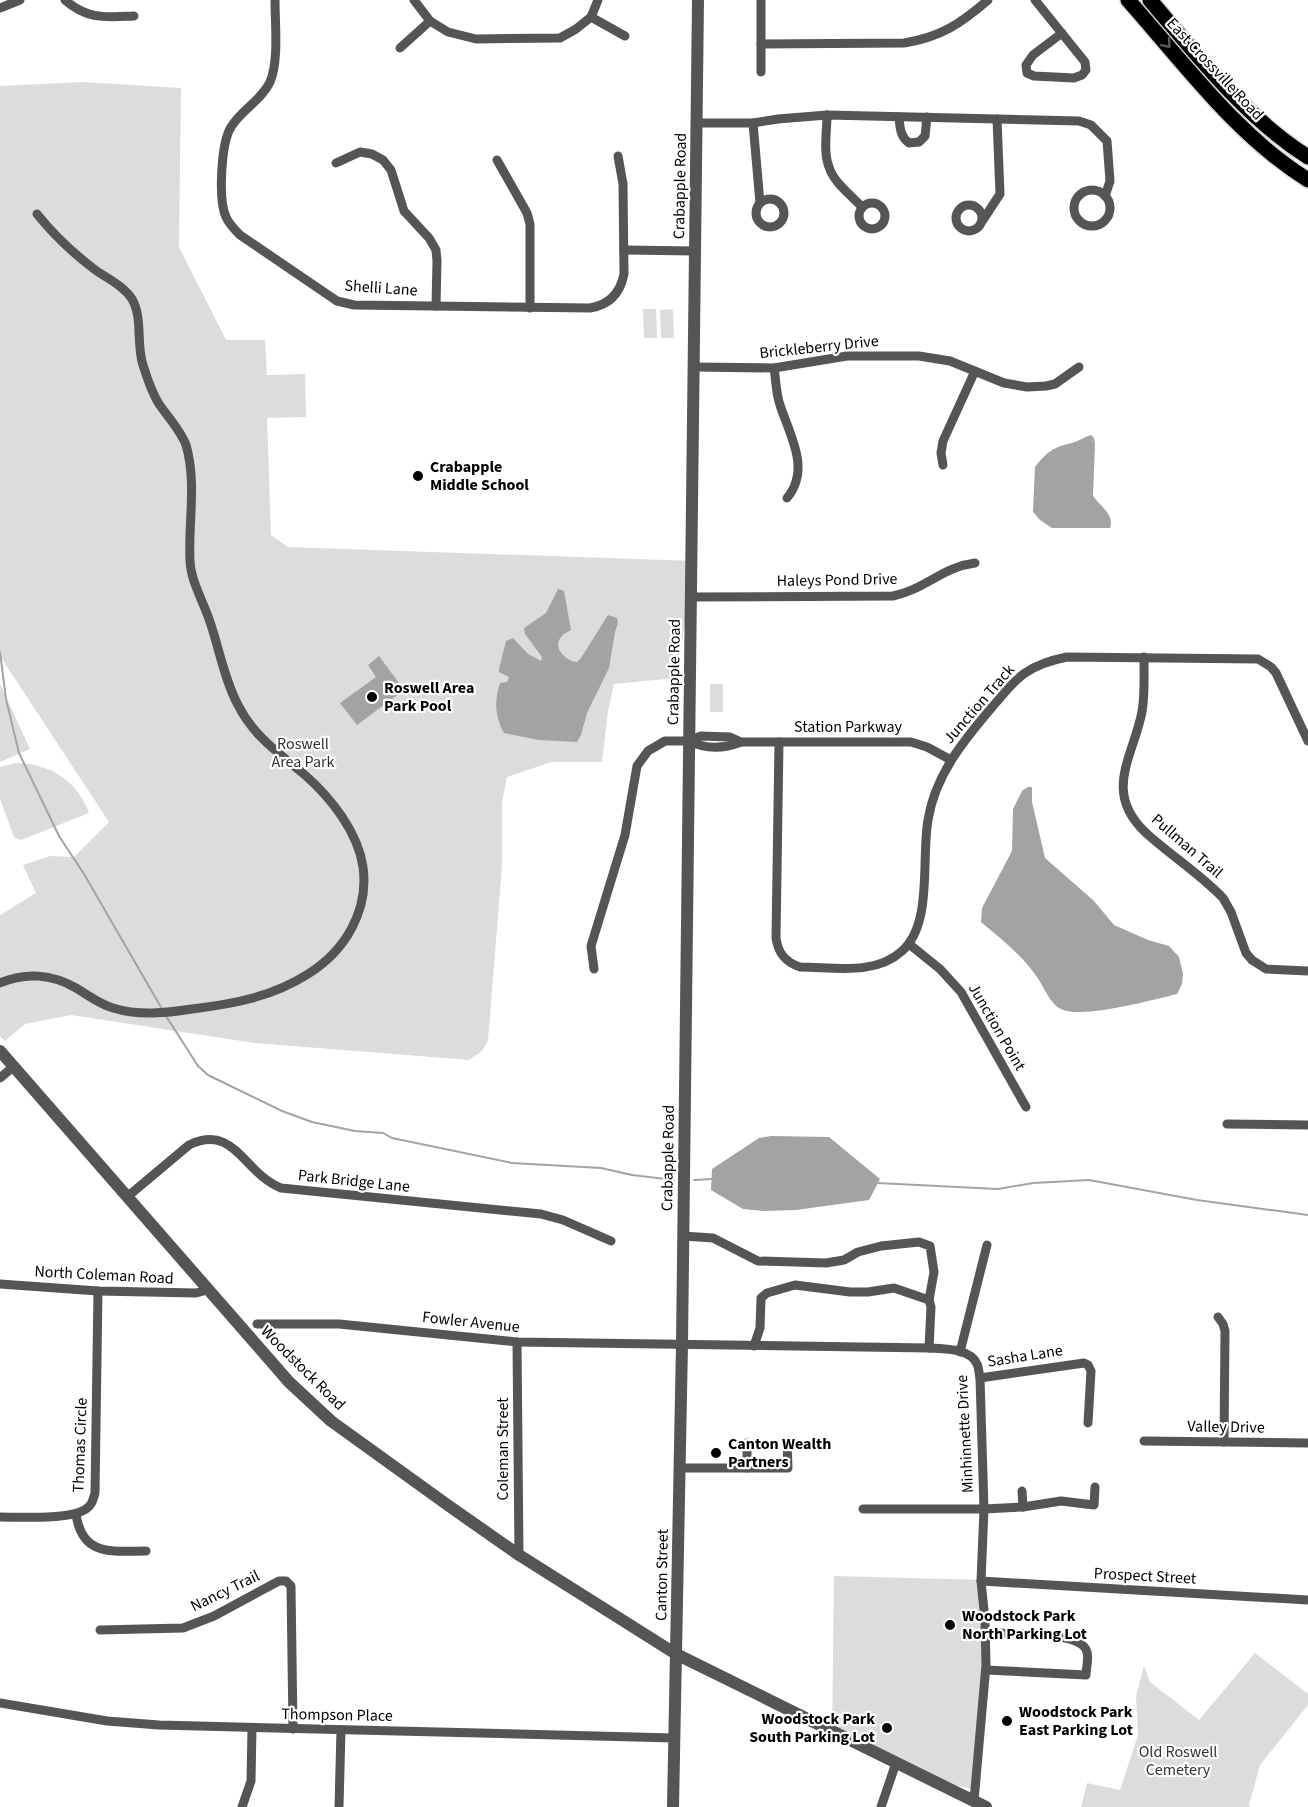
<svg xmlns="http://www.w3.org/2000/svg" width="1308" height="1807" viewBox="0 0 1308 1807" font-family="'Source Sans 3',sans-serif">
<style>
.green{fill:#dcdcdc}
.water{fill:#a3a3a3}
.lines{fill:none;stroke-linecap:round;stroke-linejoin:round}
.stream{stroke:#a3a3a3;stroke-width:2}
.primary-casing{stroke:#dbdbdb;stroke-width:18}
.minor{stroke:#555;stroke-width:9}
.tertiary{stroke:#555;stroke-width:12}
.primary{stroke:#000;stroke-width:15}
.oneway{stroke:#595959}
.poi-dot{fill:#000;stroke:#fff;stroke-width:2}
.labels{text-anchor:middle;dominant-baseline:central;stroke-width:4.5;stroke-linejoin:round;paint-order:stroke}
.street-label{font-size:16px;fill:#000;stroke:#fff}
.poi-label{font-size:16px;font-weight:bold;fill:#000;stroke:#fff;text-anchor:start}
.park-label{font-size:16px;fill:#333;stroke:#fff}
</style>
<rect width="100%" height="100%" fill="#fff"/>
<g class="green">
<polygon points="82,82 181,88 179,247 226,340 265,340 267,375 305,374 306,417 267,418 271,535 288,547 695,561 676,678 614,684 608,711 602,762 551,762 507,777 502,802 502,866 488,1041 482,1051 469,1060 255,1043 71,1015 25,1024 5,1041 0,1036 0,915 36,893 23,865 50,856 74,857 109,822 0,656 0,86"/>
<polygon points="656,309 657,338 644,338 643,309"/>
<polygon points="673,309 674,338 661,338 660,310"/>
<polygon points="0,684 30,749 0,762"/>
<rect x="710" y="684" width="13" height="28"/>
<path d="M15 763C49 763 77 780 89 813L21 840 14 837 0 799V767Z"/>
<polygon points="834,1576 985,1580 977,1790 947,1783 832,1737"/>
<polygon points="1255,1653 1308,1694 1308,1705 1260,1765 1249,1805 1250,1807 1081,1807 1087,1783 1120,1790 1138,1735 1136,1696 1144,1666 1150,1682 1199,1720"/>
</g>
<g class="water">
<path d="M1091 435 1094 438 1095 444 1093 496C1100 506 1115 515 1110 528H1052L1040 520 1033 512 1035 467C1047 452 1053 447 1072 443 1079 441 1084 437 1091 435Z"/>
<path d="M558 589 564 591 571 630C568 632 564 633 562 636 551 647 566 661 577 662L581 658 608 615 617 618 618 623 615 632 609 668 587 713 581 735 577 742 538 740 504 733C495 717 494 701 500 683L507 682 509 677 499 672V669L506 641 513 638 528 654 541 661 542 657 525 634 524 628 546 613Z"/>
<polygon points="379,656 404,690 357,725 340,703 376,677 368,665"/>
<path d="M1028 787H1032V802L1045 858 1094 901 1114 925 1148 940 1169 946 1179 957 1183 974 1182 984 1177 994C1152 1000 1087 1018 1063 1010 1051 1006 1044 987 1037 977 1022 955 1001 939 981 922L982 908 1012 851 1013 809 1022 791Z"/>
<polygon points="771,1136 829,1137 880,1179 869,1200 796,1210 764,1211 743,1209 711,1190 712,1169 759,1138"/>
</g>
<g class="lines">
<g class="stream">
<polyline points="0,652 6,699 19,753 59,836 84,874 162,1009"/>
<polyline points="166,1016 198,1066 208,1075 282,1111 312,1122 355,1131 383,1133 392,1138 512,1163 601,1168 632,1175 674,1180"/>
<polyline points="694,1180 712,1179"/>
<polyline points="877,1183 998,1189 1033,1183 1089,1180 1197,1200 1308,1215"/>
</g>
<g class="primary-casing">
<g id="primary">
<path d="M1128 0C1184 63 1236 135 1308 180"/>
<path d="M1150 0C1198 56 1245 117 1308 157"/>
</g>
</g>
<g class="minor">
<path d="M65 0C88 20 106 17 134 16"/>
<path d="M275 0C275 24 279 61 270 82 261 101 241 110 231 127 221 143 218 200 226 217 229 224 235 230 240 235L337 301 354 305 590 308C609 305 620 294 624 274L623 184 618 156"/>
<polyline points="414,0 430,21 448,32 476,39 560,38 576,29 591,17 598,0"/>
<polyline points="1035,0 1085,62 1086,70 1082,75 1074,78 1034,76 1027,73 1026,65 1033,55 1062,33"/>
<polyline points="0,8 20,0"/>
<polyline points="591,17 625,36"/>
<path d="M761 44 904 43C941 37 960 24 988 0"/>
<polyline points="400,48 430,21"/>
<polyline points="761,72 761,0"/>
<path d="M827 115C827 131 823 152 829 167 834 183 851 195 862 207"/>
<path d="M899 117C900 128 900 136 909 143L919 142 925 136 927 117"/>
<polyline points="697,123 753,123 778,119 827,115 1079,121 1091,125 1107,141 1110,181 1105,196"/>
<polyline points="753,123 760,203"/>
<polyline points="497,160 527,213 530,224 530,308"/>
<polyline points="336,163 360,152 372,154 383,160 391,170 404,211 429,238 436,250 437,261 436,306"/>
<circle cx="1092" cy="208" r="18"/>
<circle cx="770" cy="213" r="14"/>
<circle cx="872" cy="216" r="13"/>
<circle cx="969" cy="218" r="13"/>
<polyline points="983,220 1000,194 997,119"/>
<polyline points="624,250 695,251"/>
<polyline points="694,367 774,368 847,356 919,356 950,361 1004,383 1027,387 1046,386 1055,384 1079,367"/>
<path d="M774 368C776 380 776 394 780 405 790 436 811 469 787 498"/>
<polyline points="943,465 941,453 943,441 975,371"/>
<path d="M692 597 893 596C926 589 942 567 975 563"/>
<path d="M1144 657C1144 676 1145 694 1142 712 1133 757 1103 792 1145 832 1170 855 1199 873 1223 898L1231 912 1246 953 1252 960 1266 969 1308 971"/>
<path d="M689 741C705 749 723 749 741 742"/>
<path d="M779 742 776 938C778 953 785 962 800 967 833 967 875 976 902 951 933 923 921 860 928 820 935 775 964 740 993 706 1003 695 1012 682 1025 673 1038 664 1052 660 1067 657L1258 659 1271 667 1276 673 1308 741"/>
<polyline points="909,944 940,969 961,992 1026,1107"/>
<polyline points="594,969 591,946 625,835 637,766 648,751 665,741 689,741 701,736 730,737 741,742 911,742 927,747 951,760"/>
<path d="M0 983C25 972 52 974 76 988 88 995 99 1004 113 1008 139 1016 166 1013 192 1009 233 1004 272 997 308 974 345 951 369 911 363 867 358 832 331 798 305 775 279 753 254 737 238 705 224 679 219 647 209 619 202 599 191 581 190 561 188 523 197 482 186 445 181 431 168 417 159 404 152 393 147 378 143 365 136 344 143 318 132 299 123 285 106 278 94 269 73 253 53 234 37 214"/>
<polyline points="0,1078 13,1067"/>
<polyline points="1227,1124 1308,1125"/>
<path d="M127 1197 189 1145C235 1123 243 1173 281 1188L541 1214 563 1220 611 1241"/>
<polyline points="683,1236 713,1238 758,1261 826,1263 844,1260 858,1252 881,1246 919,1242 930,1246 934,1272 929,1300 894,1288 868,1292 850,1292 795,1285 767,1293 761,1298 760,1328 754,1346"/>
<polyline points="0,1284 98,1291 196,1293 207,1290"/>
<polyline points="1218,1317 1223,1324 1225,1331 1224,1442"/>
<path d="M257 1324H339L517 1342 929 1348C943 1349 970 1348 977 1364 979 1368 979 1374 980 1378L984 1509 981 1581 985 1620 986 1665 974 1801"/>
<polyline points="517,1342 519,1555"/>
<polyline points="929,1348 931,1307 929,1300"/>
<polyline points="960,1352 987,1245"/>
<polyline points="980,1378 1084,1363 1088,1365 1091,1371 1088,1423"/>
<polyline points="1144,1441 1308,1443"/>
<polyline points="680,1468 788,1468 787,1442"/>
<polyline points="747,1468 747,1443"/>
<polyline points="1022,1491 1023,1507"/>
<polyline points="863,1509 984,1509 1023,1507 1061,1501 1094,1505 1095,1487"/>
<path d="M76 1514C82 1557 112 1551 146 1551"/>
<path d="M0 1517C20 1517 70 1520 86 1509 92 1505 93 1500 95 1493L98 1291"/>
<polyline points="981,1581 1308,1600"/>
<polyline points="100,1630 183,1628 214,1616 279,1581 286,1581 291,1586 293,1729"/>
<path d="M985 1633C1004 1634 1082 1630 1087 1652 1089 1658 1086 1669 1086 1675L986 1670"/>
<polyline points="0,1703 107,1721 159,1725 674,1738"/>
<polyline points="242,1807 251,1781 252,1728"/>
<polyline points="339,1807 341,1730"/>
<polyline points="881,1807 896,1763"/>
</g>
<g class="tertiary">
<polyline points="0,1051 289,1382 331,1421 449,1506 519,1555 676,1654 986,1807"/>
<polyline points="673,1807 682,1344 698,0"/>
</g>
<use href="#primary" class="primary"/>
</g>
<defs><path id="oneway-chevron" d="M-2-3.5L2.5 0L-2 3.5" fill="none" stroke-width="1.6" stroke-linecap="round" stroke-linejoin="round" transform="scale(1.5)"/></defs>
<use class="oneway" href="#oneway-chevron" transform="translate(1167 44) rotate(49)"/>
<g class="poi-dot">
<circle cx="418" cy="476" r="6"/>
<circle cx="372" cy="697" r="6"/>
<circle cx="716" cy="1453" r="6"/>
<circle cx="950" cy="1625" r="6"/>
<circle cx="1007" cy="1721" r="6"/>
<circle cx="887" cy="1728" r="6"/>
</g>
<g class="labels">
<g class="street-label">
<text transform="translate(1215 69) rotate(47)">East Crossville Road</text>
<text transform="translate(680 186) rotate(-89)">Crabapple Road</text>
<text transform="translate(381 288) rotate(4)">Shelli Lane</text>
<text transform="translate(819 347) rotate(-6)">Brickleberry Drive</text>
<text transform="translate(837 580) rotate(-1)">Haleys Pond Drive</text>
<text transform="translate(674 672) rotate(-89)">Crabapple Road</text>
<text transform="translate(979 704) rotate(-49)">Junction Track</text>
<text x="848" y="727">Station Parkway</text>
<text transform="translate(1187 846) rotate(41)">Pullman Trail</text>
<text transform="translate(997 1027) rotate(60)">Junction Point</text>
<text transform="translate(668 1158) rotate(-89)">Crabapple Road</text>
<text transform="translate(354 1181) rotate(6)">Park Bridge Lane</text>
<text transform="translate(104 1275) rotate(3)">North Coleman Road</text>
<text transform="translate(471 1322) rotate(6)">Fowler Avenue</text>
<text transform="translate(1025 1356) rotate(-9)">Sasha Lane</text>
<text transform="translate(303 1368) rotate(45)">Woodstock Road</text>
<text transform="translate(1226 1427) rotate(1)">Valley Drive</text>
<text transform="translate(965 1434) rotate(-93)">Minhinnette Drive</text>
<text transform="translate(80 1445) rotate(-88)">Thomas Circle</text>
<text transform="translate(503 1449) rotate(-90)">Coleman Street</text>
<text transform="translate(662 1575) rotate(-89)">Canton Street</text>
<text transform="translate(1145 1576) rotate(3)">Prospect Street</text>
<text transform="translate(225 1591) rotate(-26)">Nancy Trail</text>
<text transform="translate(337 1715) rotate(1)">Thompson Place</text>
</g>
<g class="poi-label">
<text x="430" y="467">Crabapple<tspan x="430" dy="18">Middle School</tspan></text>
<text x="384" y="688">Roswell Area<tspan x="384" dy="18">Park Pool</tspan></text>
<text x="728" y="1444">Canton Wealth<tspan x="728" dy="18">Partners</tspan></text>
<text x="962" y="1616">Woodstock Park<tspan x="962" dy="18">North Parking Lot</tspan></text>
<text x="1019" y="1712">Woodstock Park<tspan x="1019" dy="18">East Parking Lot</tspan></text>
<text x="875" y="1719" text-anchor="end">Woodstock Park<tspan x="875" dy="18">South Parking Lot</tspan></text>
</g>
<g class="park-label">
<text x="303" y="744">Roswell<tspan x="303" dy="18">Area Park</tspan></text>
<text x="1178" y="1752">Old Roswell<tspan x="1178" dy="18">Cemetery</tspan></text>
</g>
</g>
</svg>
